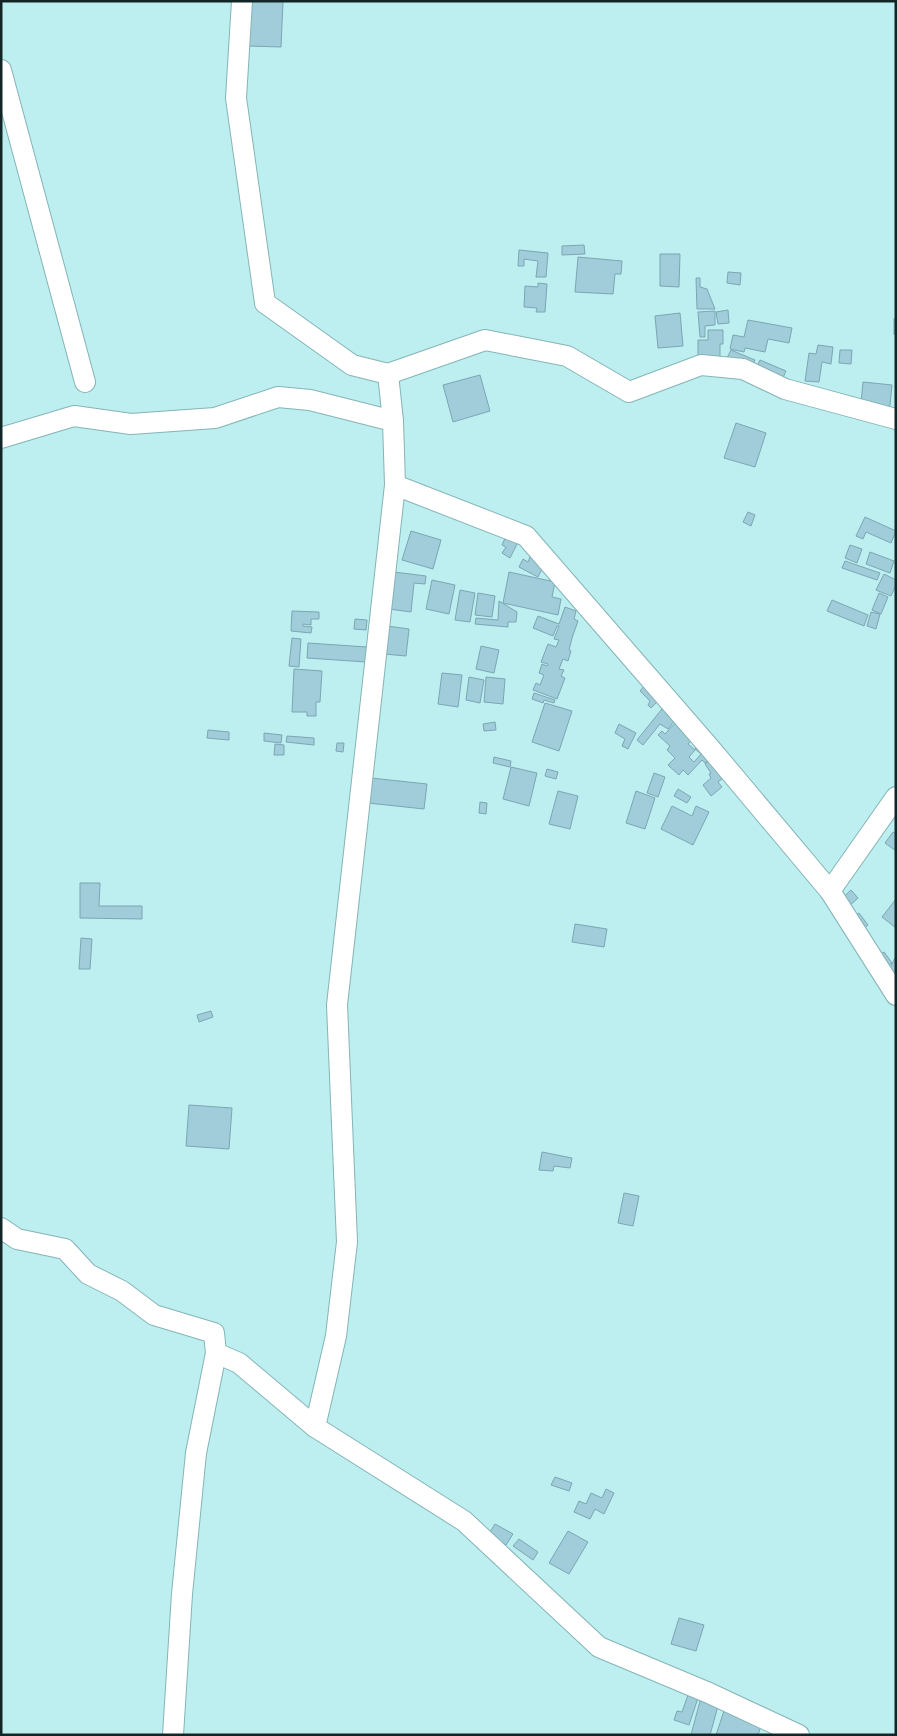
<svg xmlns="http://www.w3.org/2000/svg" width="897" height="1736" viewBox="0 0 897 1736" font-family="'Public Sans',sans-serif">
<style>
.building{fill:#a1cddb;stroke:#7ba6b3}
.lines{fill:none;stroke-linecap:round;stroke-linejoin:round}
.minor-casing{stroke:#85b4b6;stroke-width:22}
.minor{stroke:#fff;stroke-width:20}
</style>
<rect width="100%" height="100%" fill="#bdeef0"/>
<g class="building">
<polygon points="249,1 283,1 281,47 248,46"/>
<polygon points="584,245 585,254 562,255 562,246"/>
<polygon points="519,250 548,253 546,277 536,277 538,261 524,259 524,266 518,266"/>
<polygon points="660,254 680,254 679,287 660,286"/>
<polygon points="578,257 622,261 621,274 615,274 613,294 575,292"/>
<polygon points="728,272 741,273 740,285 727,283"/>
<polygon points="696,278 700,278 700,287 707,289 715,309 697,309"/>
<polygon points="538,283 547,284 545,312 536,312 537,308 524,307 525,286 538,287"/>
<polygon points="728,310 729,323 718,324 716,312"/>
<polygon points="715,311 715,325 705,326 705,337 700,337 698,312"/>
<polygon points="680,313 683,346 658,348 655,316"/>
<rect x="894" y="319" width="2" height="15"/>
<polygon points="748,320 792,328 789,343 768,339 765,352 745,348 744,352 730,349 733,335 744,337"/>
<polygon points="708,330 723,330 723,344 720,344 720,361 698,362 698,340 708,340"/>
<polygon points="818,345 833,347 831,364 822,362 819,382 805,381 809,353 816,354"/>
<polygon points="731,350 755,360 751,368 727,358"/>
<polygon points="840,350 852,350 851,364 839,363"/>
<polygon points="760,360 786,371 781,382 755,371"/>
<polygon points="480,375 490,411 453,422 443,385"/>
<polygon points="863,382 892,385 890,405 882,412 861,403"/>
<polygon points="736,423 766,433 755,467 724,458"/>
<polygon points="748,512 755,515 751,526 743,522"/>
<polygon points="865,517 896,531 891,543 866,532 863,539 856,536"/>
<polygon points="411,531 441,540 433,569 402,560"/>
<polygon points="506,536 518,542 510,558 502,553 506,547 502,545"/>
<polygon points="850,545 862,549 857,563 845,558"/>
<polygon points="870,552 894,561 890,573 866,564"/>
<polygon points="530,557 544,565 538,577 519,567 523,559 528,562"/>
<polygon points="845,561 880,573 877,580 842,568"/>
<polygon points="394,572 426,576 425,584 414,583 411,612 389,609"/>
<polygon points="509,572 555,582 552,597 561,599 558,615 503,603"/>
<polygon points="884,574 896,580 896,585 891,596 876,590"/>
<polygon points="432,580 455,585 449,614 426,609"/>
<polygon points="460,590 475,593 470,622 455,620"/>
<polygon points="478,593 495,596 492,617 475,615"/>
<polygon points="879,593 888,597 881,614 872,610"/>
<polygon points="832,600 868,615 864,626 827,611"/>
<polygon points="499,601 517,612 516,622 508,622 508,627 475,624 476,618 498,620"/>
<polygon points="565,607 576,611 574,619 578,621 572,638 569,650 571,651 568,661 563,659 559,669 564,670 561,676 565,678 557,699 533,690 536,683 540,685 544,675 539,673 542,664 547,666 548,664 541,662 548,644 556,647 559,640 554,639 559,626 557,626 553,636 533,628 538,616 559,624"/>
<polygon points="292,611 319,612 319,619 311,619 311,625 303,624 303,626 312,627 311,633 291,631"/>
<polygon points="871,612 880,614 876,629 867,626"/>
<polygon points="355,619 367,620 366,630 354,629"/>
<polygon points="387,626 409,629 406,656 384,654"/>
<polygon points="292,638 301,639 299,667 289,666"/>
<polygon points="308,643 367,647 366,662 307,658"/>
<polygon points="481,646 499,650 494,673 476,669"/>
<polygon points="294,669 322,671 320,702 316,702 316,716 307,716 307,712 292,712"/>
<polygon points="442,673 462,675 458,707 438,704"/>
<polygon points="469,677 484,680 480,703 466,700"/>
<polygon points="486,677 505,679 503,704 484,702"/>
<polygon points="645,685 660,699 651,708 648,705 650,701 640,691"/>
<polygon points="534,693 555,700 554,703 544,700 543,703 532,699"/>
<polygon points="545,703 572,711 559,751 532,742"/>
<polygon points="662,709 675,720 668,729 660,724 643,745 637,740"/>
<polygon points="677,721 695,737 688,744 695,750 689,757 694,762 701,754 695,749 698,745 711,757 705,763 702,760 688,775 683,770 679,775 668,765 675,758 667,750 670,746 658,735 662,731 665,734"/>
<polygon points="495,722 496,730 484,731 483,724"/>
<polygon points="619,724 636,733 628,749 622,746 625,739 615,733"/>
<polygon points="208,730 229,732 229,740 207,738"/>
<polygon points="264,733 282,735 281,743 264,741"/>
<polygon points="287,736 314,738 314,745 286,742"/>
<polygon points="337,743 344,743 343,752 336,751"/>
<polygon points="275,744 284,745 284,755 274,755"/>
<polygon points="494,757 511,761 510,767 493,763"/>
<polygon points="709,761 727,775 718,782 722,787 711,796 703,785 711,778 709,774 711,773 705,764"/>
<polygon points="511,767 537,773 529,806 503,799"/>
<polygon points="547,769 558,772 556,779 545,776"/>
<polygon points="654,773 665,777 658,797 647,793"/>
<polygon points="371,778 427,784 424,809 368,803"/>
<polygon points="678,789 691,797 687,803 674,796"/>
<polygon points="558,791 578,796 570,829 549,824"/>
<polygon points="636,791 655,798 645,829 626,823"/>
<polygon points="480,802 487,803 486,814 479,813"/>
<polygon points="672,806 692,816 696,806 709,812 693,845 661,829"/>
<polygon points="893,832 896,834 896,851 885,843"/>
<polygon points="80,883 100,883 99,906 142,906 142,919 80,918"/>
<polygon points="851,890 858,898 846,909 839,901"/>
<polygon points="896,899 896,928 882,917"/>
<polygon points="859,913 868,925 861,930 852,918"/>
<polygon points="575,924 607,929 604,947 572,942"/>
<polygon points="81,938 92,939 90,969 79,969"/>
<polygon points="884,952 892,963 884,968 876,957"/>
<polygon points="896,956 896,974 893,977 888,972"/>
<polygon points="211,1011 213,1017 199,1022 197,1015"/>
<polygon points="189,1105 232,1108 229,1149 186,1146"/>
<polygon points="542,1152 572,1158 570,1168 554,1166 553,1171 539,1170"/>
<polygon points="624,1193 639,1196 633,1226 618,1223"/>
<polygon points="555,1477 572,1483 569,1491 551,1485"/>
<polygon points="606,1489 614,1493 604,1514 595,1509 590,1519 574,1512 579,1501 586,1504 591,1493 602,1498"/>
<polygon points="495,1524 513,1534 506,1545 488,1535"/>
<polygon points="568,1531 588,1542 569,1574 549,1563"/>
<polygon points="519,1539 538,1552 533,1560 513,1546"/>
<polygon points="679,1618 704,1625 696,1651 671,1644"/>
<polygon points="688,1695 698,1698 689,1725 674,1720 677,1711 682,1712"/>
<polygon points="700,1701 718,1706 710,1735 691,1735"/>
<polygon points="724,1711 762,1723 758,1735 716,1735"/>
</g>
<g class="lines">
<g class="minor-casing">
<g id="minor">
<polyline points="242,1 236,98 265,303 352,365 388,374 485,340 567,356 629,392 701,365 743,369 785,389 896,419"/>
<polyline points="1,70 85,382"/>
<polyline points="1,438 74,416 131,424 215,418 278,397 310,400 393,421"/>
<polyline points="395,485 526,536 710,748 830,891 896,995"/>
<polyline points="830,891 896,797"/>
<polyline points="1,1228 17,1239 65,1249 88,1274 122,1291 154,1315 214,1333 216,1353 239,1363 315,1427 464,1521 599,1647 709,1693 799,1735"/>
<polyline points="315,1427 336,1336 347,1242 337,1005 395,485 393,421 388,374"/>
<polyline points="173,1735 182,1594 196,1453 216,1353"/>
</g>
</g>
<use href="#minor" class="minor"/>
</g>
<rect width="897" height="1736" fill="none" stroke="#132627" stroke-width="5"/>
</svg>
